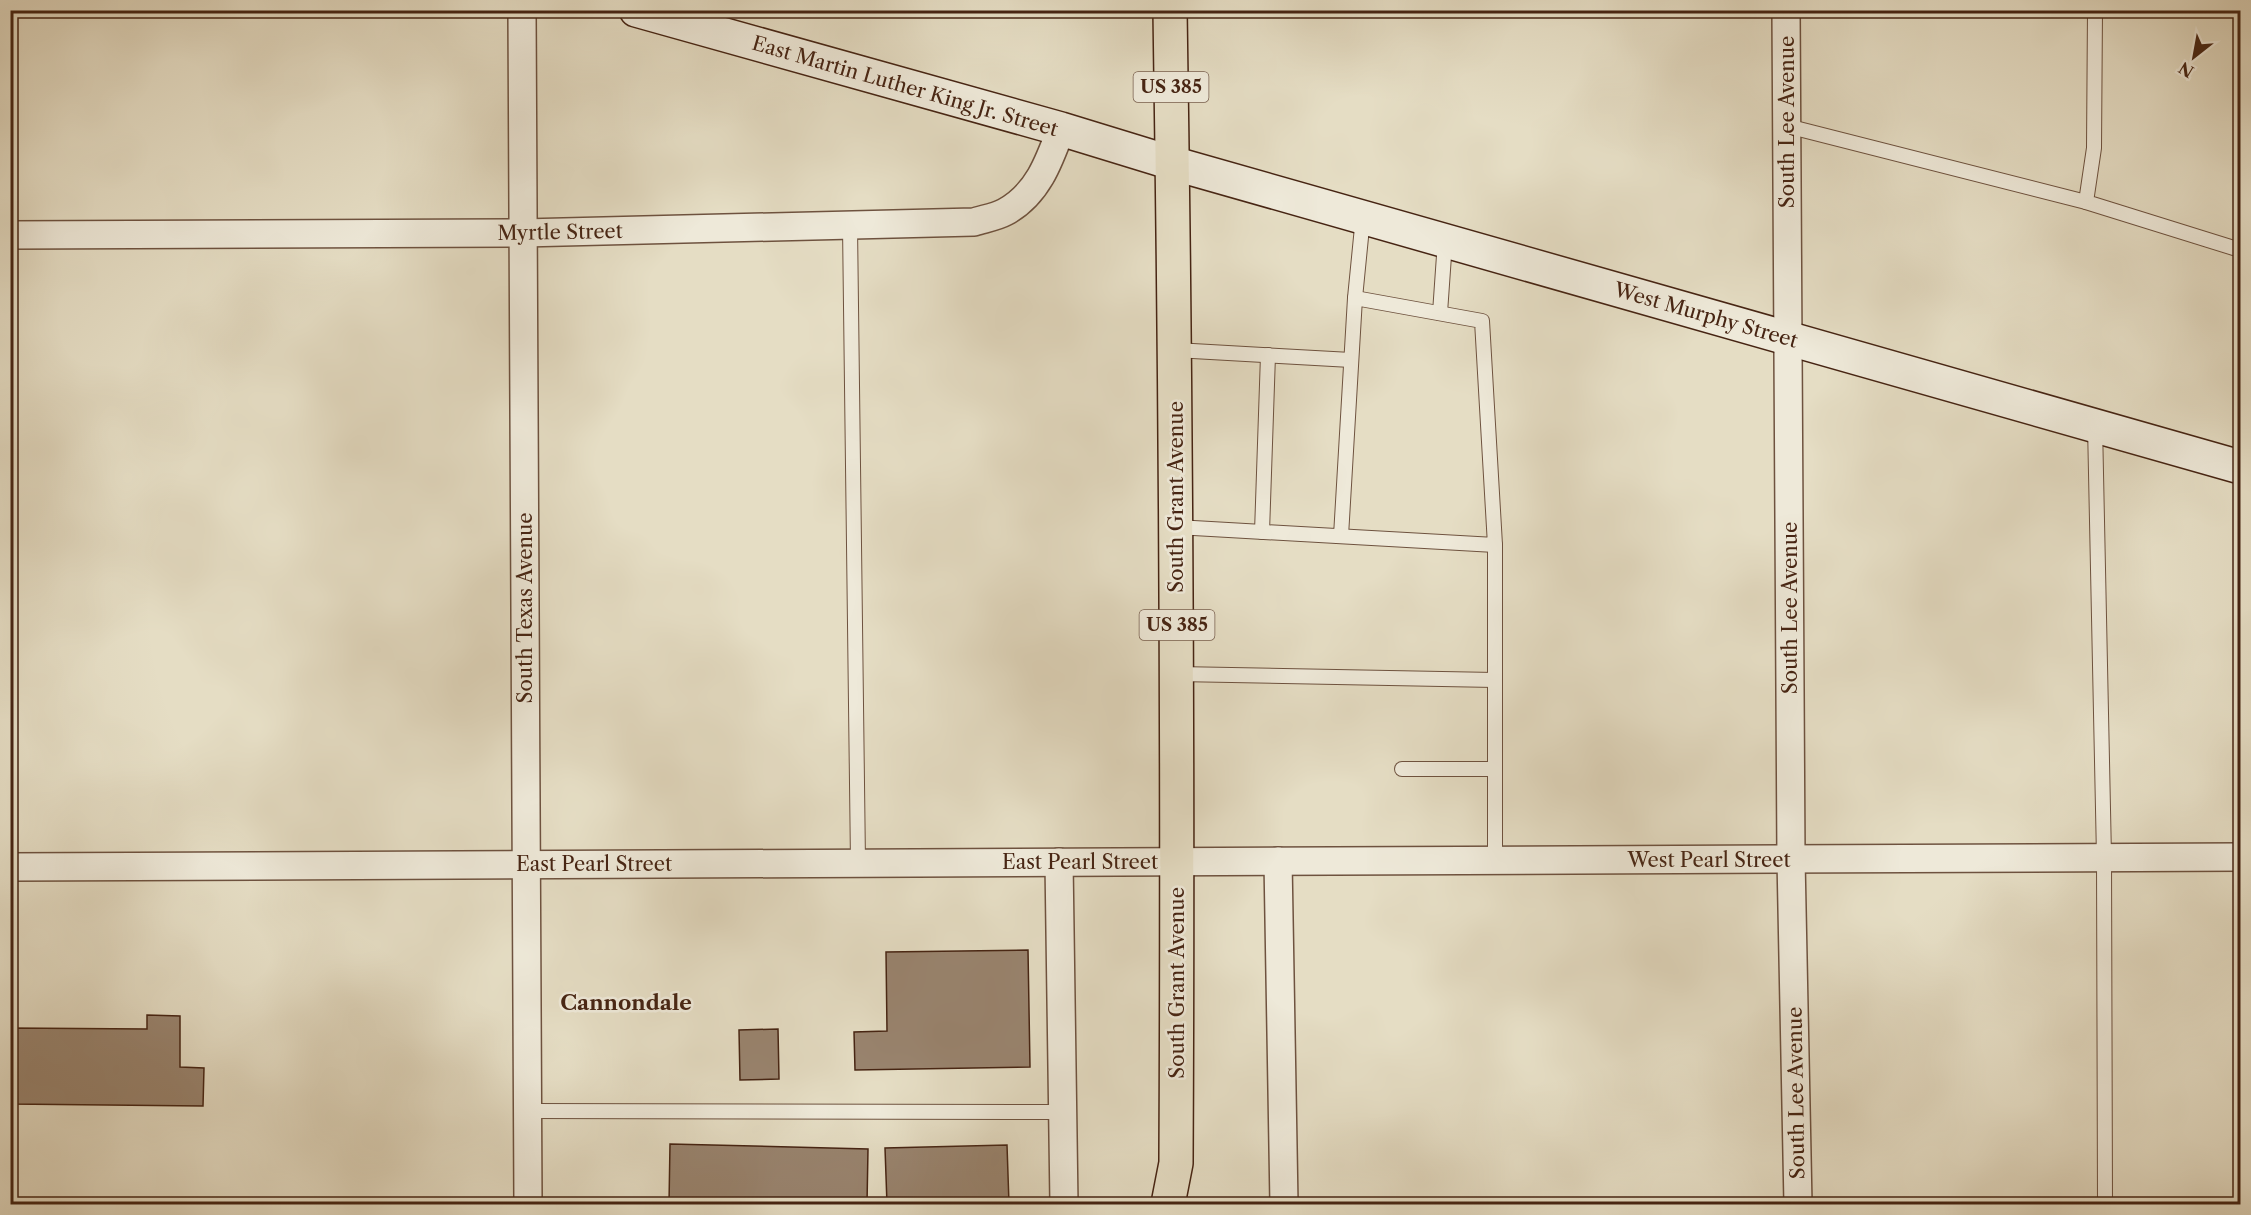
<svg xmlns="http://www.w3.org/2000/svg" width="2251" height="1215" viewBox="0 0 2251 1215" font-family="'Libre Caslon Text',serif">
<style>
.building{fill:#99846f;stroke:#462413;stroke-width:1.5}
.lines{fill:none;stroke-linecap:round;stroke-linejoin:round}
.lane-casing{stroke:#6e523f;stroke-width:16}
.street-casing{stroke:#6e523f;stroke-width:30}
.secondary-casing{stroke:#462413;stroke-width:36}
.primary-casing{stroke:#462413;stroke-width:36}
.lane{stroke:#eee9d9;stroke-width:14}
.street{stroke:#eee9d9;stroke-width:27}
.secondary{stroke:#eee9d9;stroke-width:33}
.primary{stroke:#e5ddc4;stroke-width:33}
.labels{text-anchor:middle;dominant-baseline:central;stroke-width:5;stroke-linejoin:round;paint-order:stroke}
.shield{fill:#eee9d9;stroke:#785f4e;stroke-width:1.5}
.shield-label{font-size:18px;font-weight:bold;fill:#462413}
.street-label{font-size:20px;fill:#462413;stroke:#eee9d9}
.neighbourhood-label{font-size:21px;font-weight:bold;fill:#462413;stroke:#eee9d9}
</style>
<rect width="100%" height="100%" fill="#e5ddc4"/>
<filter id="stains"><feTurbulence type="fractalNoise" baseFrequency=".00333" numOctaves="4"/><feColorMatrix values="0 0 0 0 .2 0 0 0 0 .09 0 0 0 0 .02 0 0 0 .5 -.17"/></filter>
<radialGradient id="worn" r=".72"><stop offset=".6" stop-color="#630" stop-opacity="0"/><stop offset="1" stop-color="#630" stop-opacity=".3"/></radialGradient>
<g class="building">
<polygon points="1028,950 1030,1067 855,1070 854,1032 887,1031 886,952"/>
<polygon points="147,1015 180,1016 180,1067 204,1068 203,1106 10,1104 10,1028 147,1029"/>
<polygon points="778,1029 779,1079 740,1080 739,1030"/>
<polygon points="670,1144 868,1149 867,1204 669,1204"/>
<polygon points="1007,1145 1009,1204 887,1204 885,1148"/>
</g>
<g class="lines">
<g class="lane-casing">
<g id="lane">
<polyline points="2095,10 2094,148 2086,202 2240,250"/>
<polyline points="1787,126 2086,202"/>
<polyline points="850,226 858,863"/>
<polyline points="1355,298 1363,217"/>
<polyline points="1440,313 1445,241"/>
<polyline points="1175,350 1351,360"/>
<polyline points="2095,425 2104,857 2105,1204"/>
<polyline points="1176,527 1495,545 1482,321 1355,298 1341,536"/>
<polyline points="1262,532 1268,355"/>
<polyline points="1495,545 1495,860"/>
<polyline points="1177,674 1495,680"/>
<polyline points="1402,769 1495,769"/>
<polyline points="528,1111 1062,1112"/>
</g>
</g>
<g class="street-casing">
<g id="street">
<polyline points="522,10 528,1204"/>
<polyline points="1786,10 1791,859 1798,1204"/>
<path d="M10 235 523 233 974 222C983 219 996 217 1005 212 1037 195 1049 162 1061 129"/>
<polyline points="1278,861 1284,1204"/>
<polyline points="1059,862 1064,1204"/>
<polyline points="10,867 2240,857"/>
</g>
</g>
<g class="secondary-casing">
<polyline id="secondary" points="636,10 1061,129 1172,163 2240,467"/>
</g>
<g class="primary-casing">
<path id="primary" d="M1168 1204 1176 1163C1178 779 1176 395 1170 10"/>
</g>
<use href="#lane" class="lane"/>
<use href="#street" class="street"/>
<use href="#secondary" class="secondary"/>
<use href="#primary" class="primary"/>
</g>
<g class="labels">
<g class="shield">
<rect x="1133.5" y="72" width="75" height="30" rx="4.5"/>
<rect x="1139.5" y="610" width="75" height="30" rx="4.5"/>
</g>
<g class="shield-label">
<text x="1171" y="87">US 385</text>
<text x="1177" y="625">US 385</text>
</g>
<g class="street-label">
<text transform="translate(905 86) rotate(16)">East Martin Luther King Jr. Street</text>
<text transform="translate(1787 122) rotate(-90)">South Lee Avenue</text>
<text transform="translate(560 232) rotate(-1)">Myrtle Street</text>
<text transform="translate(1706 315) rotate(16)">West Murphy Street</text>
<text transform="translate(1176 497) rotate(-90)">South Grant Avenue</text>
<text transform="translate(525 608) rotate(-90)">South Texas Avenue</text>
<text transform="translate(1790 608) rotate(-90)">South Lee Avenue</text>
<text x="1709" y="860">West Pearl Street</text>
<text x="1080" y="862">East Pearl Street</text>
<text x="594" y="864">East Pearl Street</text>
<text transform="translate(1177 983) rotate(-90)">South Grant Avenue</text>
<text transform="translate(1796 1093) rotate(-91)">South Lee Avenue</text>
</g>
<g class="neighbourhood-label">
<text x="626" y="1002">Cannondale</text>
</g>
</g>
<rect width="2251" height="1215" fill="none" stroke="#e5ddc4" stroke-width="36"/>
<rect x="12" y="12" width="2227" height="1191" fill="none" stroke="#462413" stroke-width="3"/>
<rect x="18" y="18" width="2215" height="1179" fill="none" stroke="#462413" stroke-width="1.5"/>
<g transform="translate(2194 57) rotate(211)" stroke="#eee9d9" stroke-width="4.5" paint-order="stroke">
<path d="M0-4.5L10 22L0 15L-10 22Z" fill="#462413"/>
<text y="-9" font-size="16" font-weight="bold" text-anchor="middle" fill="#462413">N</text>
</g>
<rect width="100%" height="100%" filter="url(#stains)"/>
<rect width="100%" height="100%" fill="url(#worn)"/>
</svg>
